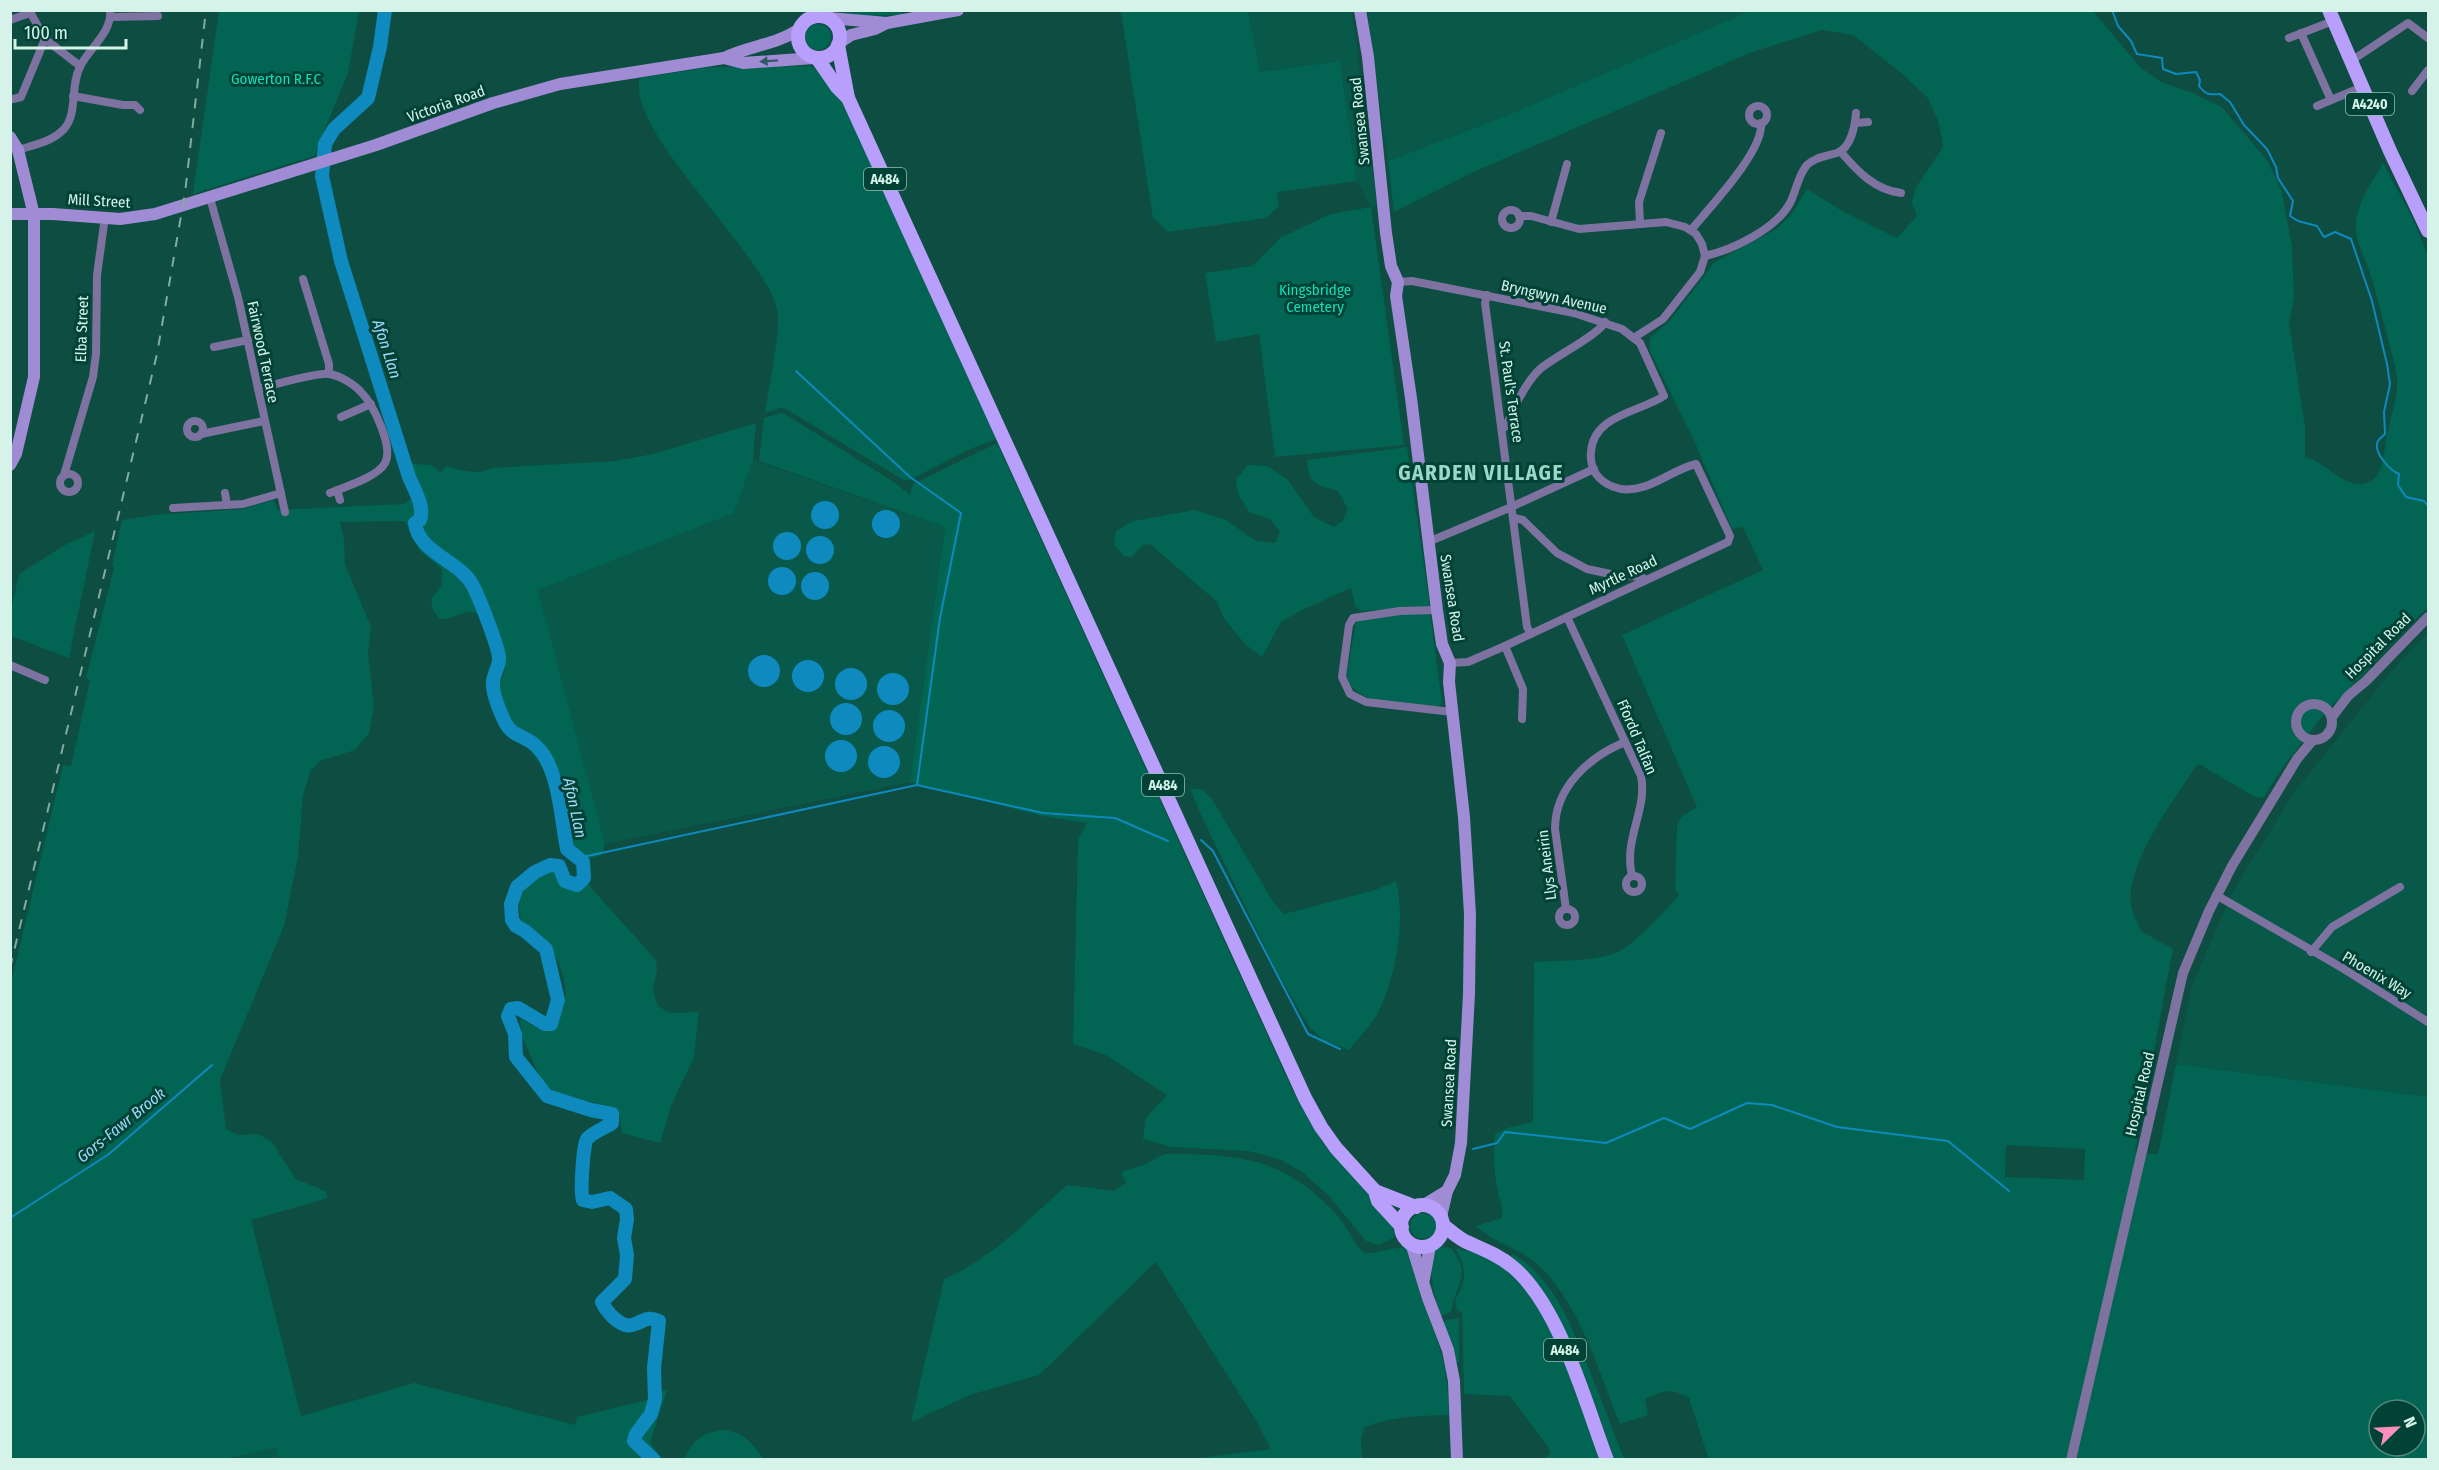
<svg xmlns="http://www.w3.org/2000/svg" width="2439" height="1470" viewBox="0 0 2439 1470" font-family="'Fira Sans Condensed',sans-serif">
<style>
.built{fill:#09594a}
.green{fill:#026453;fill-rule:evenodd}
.water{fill:#0e8abf}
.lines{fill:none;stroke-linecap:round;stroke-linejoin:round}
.stream{stroke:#0e8abf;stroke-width:2}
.river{stroke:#0e8abf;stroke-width:14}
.minor{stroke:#7e72a0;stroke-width:8}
.tertiary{stroke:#7e72a0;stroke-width:10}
.secondary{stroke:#9f8cd4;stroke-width:12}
.primary{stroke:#b89ffc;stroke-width:14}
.rail{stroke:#80aca1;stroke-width:2;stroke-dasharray:10 10;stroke-linecap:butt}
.oneway{fill:#305965}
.labels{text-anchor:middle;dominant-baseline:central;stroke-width:6;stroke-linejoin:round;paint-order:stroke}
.shield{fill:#004336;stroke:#96beb4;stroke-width:1.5}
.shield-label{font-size:14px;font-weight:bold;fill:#d6f3ea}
.park-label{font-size:15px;fill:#14ddba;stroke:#004336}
.street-label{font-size:15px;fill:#d6f3ea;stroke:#004336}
.water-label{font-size:16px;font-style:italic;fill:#9fd7f9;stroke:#004336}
.district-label{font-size:21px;font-weight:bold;letter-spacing:1.5px;fill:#9cd8c7;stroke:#004336}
</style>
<rect width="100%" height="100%" fill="#0e4d41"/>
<g class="built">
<polygon points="1248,11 1352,11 1377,206 1371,207 1357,181 1340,61 1260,72"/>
<polygon points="1367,11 1750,11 1506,116 1388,161"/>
<polygon points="753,460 945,527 910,782 605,844 538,590 734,513"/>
<polygon points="2428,633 2428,1097 2176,1064 2192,986 2231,895 2293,794 2390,673"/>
<polygon points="276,1446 280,1459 227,1460"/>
</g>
<g class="green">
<polygon points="219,11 359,11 348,73 314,156 193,194"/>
<polygon points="835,11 901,11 902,15 861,16"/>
<polygon points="1127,11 1248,11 1260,72 1340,61 1357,181 1277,192 1279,206 1266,218 1168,232 1153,218 1121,12"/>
<path d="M1750 11H2093L2140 67 2161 82 2193 93 2222 107 2267 160 2282 192 2292 247 2294 297 2289 323 2305 427V457C2325 461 2340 485 2361 484 2383 483 2383 457 2386 441 2389 420 2398 400 2397 379 2396 366 2391 352 2388 339 2382 317 2377 295 2370 273 2365 257 2355 242 2356 225 2357 202 2372 183 2383 163L2413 219 2428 256V607L2326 712 2285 764 2263 798 2255 797 2199 764 2196 766C2174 800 2126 863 2131 904 2132 913 2138 923 2141 931L2173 949 2135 1153 2158 1154 2176 1064 2428 1097V1459H1707L1708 1457 1689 1398C1669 1387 1665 1390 1645 1399L1648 1415 1620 1424C1598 1371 1581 1305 1538 1265 1519 1247 1494 1244 1476 1226L1502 1218C1503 1207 1500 1202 1498 1191 1493 1173 1494 1152 1495 1134L1507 1128 1533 1122 1534 962C1560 960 1588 962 1613 954 1632 948 1665 911 1679 895L1675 889 1677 826 1681 817 1697 807 1622 635 1763 570 1743 527 1732 529 1693 438 1650 351V338L1670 320 1715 262 1776 229 1791 215 1807 189 1844 212 1897 238 1917 216 1912 203 1915 189 1943 147 1939 123 1928 98 1901 73 1853 35 1822 30 1752 52 1471 173 1394 212 1388 161 1506 116ZM2006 1145 2085 1149 2084 1180 2005 1177ZM2379 1410H2415V1446H2379Z"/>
<circle cx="818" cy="37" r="13"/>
<path d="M809 66C830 73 837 95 848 114L996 439 968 450 910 480H903L786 409 781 408 765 413C768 392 782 325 777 309 763 251 625 131 640 78L711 67Z"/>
<polygon points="1371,207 1404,445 1275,457 1259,334 1216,342 1205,273 1252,266 1280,238 1330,214"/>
<polygon points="779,413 785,414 894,482 910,495 913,484 997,443 1293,1091 1322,1142 1376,1203 1393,1227 1395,1237 1379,1245 1366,1241 1328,1195 1302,1172 1281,1160 1248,1151 1171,1147 1143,1139 1146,1118 1167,1095 1106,1055 1073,1044 1078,840 1087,823 1042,816 910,782 945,527 759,461 764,418"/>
<path d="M756 423 753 460 734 513 538 590 605 844 602 855 577 862C553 841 559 809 549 782 536 749 504 726 499 690 498 684 503 678 504 672 508 657 497 623 482 615 466 606 456 620 440 619L433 611 431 599 441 586 442 569 419 550 415 537 404 521 340 522 344 540 345 564 371 627 368 654 374 707 369 733 355 750 320 761 310 772 303 796 298 857 284 926 220 1080 226 1129 239 1135 258 1134 271 1141 296 1179 325 1191 328 1198 251 1220 301 1416 414 1383 575 1425 577 1417 659 1397 663 1390 667 1391 650 1442 662 1459 280 1460 276 1447 227 1459 11 1460V983L63 765 71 766 90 680 86 678 113 572 114 566 112 565 122 520 153 515 244 509 274 500 277 510 403 504 412 498 400 463 431 465 441 472 446 466C460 470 478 476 492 468L615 461 653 454Z"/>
<path d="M1407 447 1430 607 1361 611 1355 606 1351 588 1302 610 1281 622 1262 657 1245 644 1225 620 1216 601 1150 544 1143 545 1132 557 1124 556 1114 545 1116 531 1133 521 1195 510 1226 520 1256 541 1275 543 1280 532 1270 519 1249 512 1238 494 1236 479 1248 465 1267 466 1287 479 1314 517 1334 527 1343 520 1348 509 1338 491C1315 484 1309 485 1307 460Z"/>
<polygon points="95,531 69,658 11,636 11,610 19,574 65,545"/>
<path d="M1430 612 1442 703 1436 708C1410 704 1351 707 1347 674L1356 621 1360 617Z"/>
<path d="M1190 788 1203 790 1212 799 1274 903 1284 914 1375 890 1396 881C1406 921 1396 976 1378 1013 1371 1026 1358 1038 1349 1050L1323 1040 1309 1026 1277 972 1201 815Z"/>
<path d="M553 871 569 890 579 891 585 887 587 880 593 890 656 960 657 970 653 991 658 1006 670 1013 699 1012 694 1057 671 1106 660 1143 622 1133 620 1116 610 1107 555 1092 541 1080 522 1036 520 1019 537 1028H548C552 1024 558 1019 561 1014 572 993 561 959 546 943 539 935 529 929 521 921 521 915 518 908 519 902 522 887 540 875 553 871Z"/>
<path d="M1164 1154C1237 1154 1282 1156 1335 1213 1347 1225 1352 1241 1364 1253 1375 1254 1400 1245 1405 1248 1413 1252 1413 1264 1415 1272 1422 1304 1437 1333 1444 1364 1448 1381 1448 1397 1449 1415 1420 1416 1392 1416 1365 1427L1361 1438 1362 1459H1192L1271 1449 1255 1419 1156 1262 1039 1375 970 1395 911 1422 944 1279C991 1260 1029 1218 1067 1185L1114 1191 1126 1183 1121 1172 1143 1165Z"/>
<circle cx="1423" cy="1226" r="13"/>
<path d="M1440 1247 1451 1248C1473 1276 1455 1284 1451 1312L1441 1316C1432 1291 1430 1279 1433 1252Z"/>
<path d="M1455 1248 1485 1255 1512 1273 1531 1293 1559 1348 1600 1459H1545L1550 1453 1549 1448 1510 1396 1464 1394 1462 1313 1457 1310 1455 1300C1467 1279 1467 1269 1455 1248Z"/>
<path d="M1513 1254C1553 1278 1570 1322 1587 1364 1600 1396 1612 1427 1624 1459H1614C1590 1393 1566 1302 1510 1256Z"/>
<polygon points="1459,1318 1459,1362 1456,1363 1443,1323 1446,1320"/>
<path d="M725 1430C746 1434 752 1442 763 1459H684C694 1439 703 1432 725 1430Z"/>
</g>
<g class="water">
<circle cx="825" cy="515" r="14"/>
<circle cx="886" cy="524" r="14"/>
<circle cx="787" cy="546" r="14"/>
<circle cx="820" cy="550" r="14"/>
<circle cx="782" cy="581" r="14"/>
<circle cx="815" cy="586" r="14"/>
<circle cx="764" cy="671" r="16"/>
<circle cx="808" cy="676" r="16"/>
<circle cx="851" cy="684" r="16"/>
<circle cx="893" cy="689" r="16"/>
<circle cx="846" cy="719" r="16"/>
<circle cx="889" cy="726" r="16"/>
<circle cx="841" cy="756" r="16"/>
<circle cx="884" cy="762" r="16"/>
</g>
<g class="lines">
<g class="stream">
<path d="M2112 10 2118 26 2131 41 2137 54 2162 58 2163 69 2176 74 2196 72 2200 80 2199 86C2206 95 2209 95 2220 94L2230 102 2244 125 2267 149 2276 167 2278 178 2293 201 2290 216 2298 221 2317 226 2324 237 2335 232 2351 239 2372 301 2387 364 2390 384 2384 412 2385 434C2384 435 2379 439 2378 441 2372 452 2391 471 2399 474L2398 485 2406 497 2424 501 2428 506"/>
<polyline points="796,371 910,477 961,513 940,618 917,785"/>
<polyline points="1201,840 1213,851 1308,1034 1340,1049"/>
<polyline points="578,858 917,785 1043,813 1115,818 1168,841"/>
<polyline points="1473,1149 1497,1143 1505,1132 1606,1143 1664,1118 1690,1129 1747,1103 1772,1105 1837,1127 1948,1141 2009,1191"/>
<polyline points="10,1218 109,1154 212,1065"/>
</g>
<path class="river" d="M385 10 380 47 368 98 334 129 325 144 322 176 341 261 409 477C414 489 425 507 420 520L415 523C418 552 458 560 472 584 479 597 497 643 499 657 500 666 493 674 493 683 492 692 499 709 503 718 511 738 524 734 536 746 559 766 561 820 567 849L583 862 584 878 577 885 565 881 559 866 550 865 535 872 517 887 511 904 512 920 516 926 525 931 546 949 558 1000 551 1024H545L518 1008 511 1009 508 1016 515 1034 516 1057 547 1096 591 1110 612 1114V1123C605 1128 593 1132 587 1139 583 1144 580 1194 583 1200L592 1202 610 1198 626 1209 627 1219 624 1238 627 1255 625 1279 602 1302C606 1311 620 1328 632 1325 644 1322 646 1315 659 1321L654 1368 655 1399 651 1414 636 1434 634 1441 654 1460"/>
<g class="minor">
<polyline points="29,10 45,39 80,66"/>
<polyline points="111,17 158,16"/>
<polyline points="10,20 30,13"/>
<polyline points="2301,33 2331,100"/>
<polyline points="2289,38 2333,21"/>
<polyline points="2351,61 2408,23 2428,38"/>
<polyline points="2412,91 2428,70"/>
<polyline points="73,96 123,105 135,105 140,110"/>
<polyline points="13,99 21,97 45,39"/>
<polyline points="2317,106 2362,87"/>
<circle cx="1758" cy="115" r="9"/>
<polyline points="1856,123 1868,122"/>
<path d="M18 150C33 145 52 142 64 129 78 114 70 85 80 67 88 49 113 32 110 10"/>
<path d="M1841 152C1857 171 1875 190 1901 193"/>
<polyline points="210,198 238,297 285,512"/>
<circle cx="1511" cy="219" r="9"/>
<polyline points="1519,216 1531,216 1579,229 1666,222 1685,227 1696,234 1702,244 1705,256 1700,272 1663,319 1635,337"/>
<polyline points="1551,222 1567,164"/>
<polyline points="1640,223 1639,202 1661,133"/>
<path d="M1691 230C1709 208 1764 151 1761 123"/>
<path d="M1705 256C1732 250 1776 229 1790 203 1796 192 1798 175 1807 165 1815 157 1827 156 1837 153 1851 148 1855 126 1856 113"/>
<polyline points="303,279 329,364 329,374"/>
<path d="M1398 282 1412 281 1574 313 1622 329 1640 343 1664 396C1640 412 1593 415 1591 452 1590 459 1592 467 1596 474 1604 485 1619 491 1632 489 1655 487 1674 469 1696 464L1730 536 1728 542 1505 646 1468 662 1450 663"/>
<polyline points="1487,295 1485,303 1527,627 1531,634"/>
<polyline points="214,347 248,340"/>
<path d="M258 389C274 385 316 372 330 374 340 376 354 384 361 392 373 404 394 447 385 463 378 477 344 487 330 493"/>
<polyline points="341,417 371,404"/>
<circle cx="195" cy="429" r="8"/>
<path d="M1502 429 1506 426C1514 407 1525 383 1540 369 1554 357 1600 334 1605 322"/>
<polyline points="201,434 264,421"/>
<circle cx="69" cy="483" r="9"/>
<polyline points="64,475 93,377 96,354 97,275 105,217"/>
<polyline points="337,490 340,500"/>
<polyline points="225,493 227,505"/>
<polyline points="173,508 243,504 281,493"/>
<polyline points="1514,518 1523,520 1557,553 1587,569 1615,575 1641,577 1646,580"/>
<polyline points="1428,542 1509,508 1594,469"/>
<polyline points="1437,610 1400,611 1353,618 1349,625 1342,677 1350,694 1366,702 1452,712"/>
<path d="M1567 617 1641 776C1648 809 1623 839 1632 876"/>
<polyline points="1505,646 1523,689 1522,719"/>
<polyline points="10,665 45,680"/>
<circle cx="1634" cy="884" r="8"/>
<polyline points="2216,895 2344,969 2428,1022"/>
<circle cx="1567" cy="917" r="8"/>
<path d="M1566 909 1555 829C1555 787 1589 757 1625 742"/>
<polyline points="2311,952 2332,927 2400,887"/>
</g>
<g class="tertiary">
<circle cx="2314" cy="722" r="18"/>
<polyline points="2332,717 2348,696 2366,681 2428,617"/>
<polyline points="2071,1460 2183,973 2209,911 2232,866 2297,759 2312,741"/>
</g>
<g class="secondary">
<polyline points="1360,10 1368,57 1386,233 1391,266 1398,282 1396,296 1411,398 1437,610 1442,644 1450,663 1449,682 1464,817 1470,914 1469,994 1461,1143 1455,1175 1447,1191 1441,1217"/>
<polyline points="829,18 887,23"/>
<polyline points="839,43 851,35 875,29 887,23 958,10"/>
<polyline points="724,58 743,63 814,58"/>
<polyline points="10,137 18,150 34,215 34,377 16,454 10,465"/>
<path d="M10 214H53L120 219 155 214 376 145 493 103 560 84 724 58C748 46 775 45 798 30"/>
<polyline points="1424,1205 1447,1191"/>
<polyline points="1411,1243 1428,1298 1448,1350 1454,1381 1457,1460"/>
<polyline points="1424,1279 1430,1246"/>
</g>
<g class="primary">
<polyline points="2329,10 2390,151 2428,231"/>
<circle cx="819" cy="37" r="21"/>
<polyline points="838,45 848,98 1305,1098 1321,1127 1336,1148 1375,1191 1378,1201 1402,1227"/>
<polyline points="817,58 837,87 848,98"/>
<polyline points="1375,1191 1416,1207"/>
<circle cx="1422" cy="1226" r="21"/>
<path d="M1443 1225C1451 1231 1460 1240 1469 1243 1485 1250 1500 1256 1513 1267 1560 1307 1585 1402 1607 1460"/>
</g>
<polyline class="rail" points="10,968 157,354 185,193 206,10"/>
</g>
<defs><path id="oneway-solid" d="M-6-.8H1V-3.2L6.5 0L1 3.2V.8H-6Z" transform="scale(1.5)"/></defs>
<use class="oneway" href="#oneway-solid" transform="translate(769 61) rotate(176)"/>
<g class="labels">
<g class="shield">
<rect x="2346" y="93" width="48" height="22" rx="4.5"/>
<rect x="864" y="168" width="42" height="22" rx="4.5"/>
<rect x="1142" y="774" width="42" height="22" rx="4.5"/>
<rect x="1544" y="1339" width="42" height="22" rx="4.5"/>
</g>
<g class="shield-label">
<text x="2370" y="104">A4240</text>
<text x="885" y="179">A484</text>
<text x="1163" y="785">A484</text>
<text x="1565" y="1350">A484</text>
</g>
<g class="park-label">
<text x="276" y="79">Gowerton R.F.C</text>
<text x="1315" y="290">Kingsbridge<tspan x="1315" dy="17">Cemetery</tspan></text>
</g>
<g class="street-label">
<text transform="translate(446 104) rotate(-20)">Victoria Road</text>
<text transform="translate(1360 121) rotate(-96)">Swansea Road</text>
<text transform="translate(99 201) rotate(3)">Mill Street</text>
<text transform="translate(1554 297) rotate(13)">Bryngwyn Avenue</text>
<text transform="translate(82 329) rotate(-88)">Elba Street</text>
<text transform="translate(263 352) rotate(78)">Fairwood Terrace</text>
<text transform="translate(1511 392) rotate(82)">St. Paul's Terrace</text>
<text transform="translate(1623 575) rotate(-25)">Myrtle Road</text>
<text transform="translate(1452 598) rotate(81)">Swansea Road</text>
<text transform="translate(2378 646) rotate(-45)">Hospital Road</text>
<text transform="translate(1637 737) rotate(67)">Ffordd Talfan</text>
<text transform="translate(1547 865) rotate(-97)">Llys Aneirin</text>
<text transform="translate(2377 975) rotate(31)">Phoenix Way</text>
<text transform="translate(1449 1083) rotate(-87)">Swansea Road</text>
<text transform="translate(2140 1094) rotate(-77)">Hospital Road</text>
</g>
<g class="water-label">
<text transform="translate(387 349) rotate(72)">Afon Llan</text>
<text transform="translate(575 808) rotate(78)">Afon Llan</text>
<text transform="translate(121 1125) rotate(-39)">Gors-Fawr Brook</text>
</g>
<g class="district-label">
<text x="1481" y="473">GARDEN VILLAGE</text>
</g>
</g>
<rect width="2439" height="1470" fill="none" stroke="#d6f3ea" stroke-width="24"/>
<g transform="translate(2397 1428) rotate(66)"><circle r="28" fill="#004336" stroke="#56897e" stroke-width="1.5"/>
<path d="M0-4.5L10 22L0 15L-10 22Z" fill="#fe8ebb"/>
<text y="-9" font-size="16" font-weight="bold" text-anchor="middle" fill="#d6f3ea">N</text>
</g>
<path d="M15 39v9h111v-9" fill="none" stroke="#d6f3ea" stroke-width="3"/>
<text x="24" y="39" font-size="18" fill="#d6f3ea" stroke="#004336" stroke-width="4.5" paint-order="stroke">100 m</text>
</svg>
